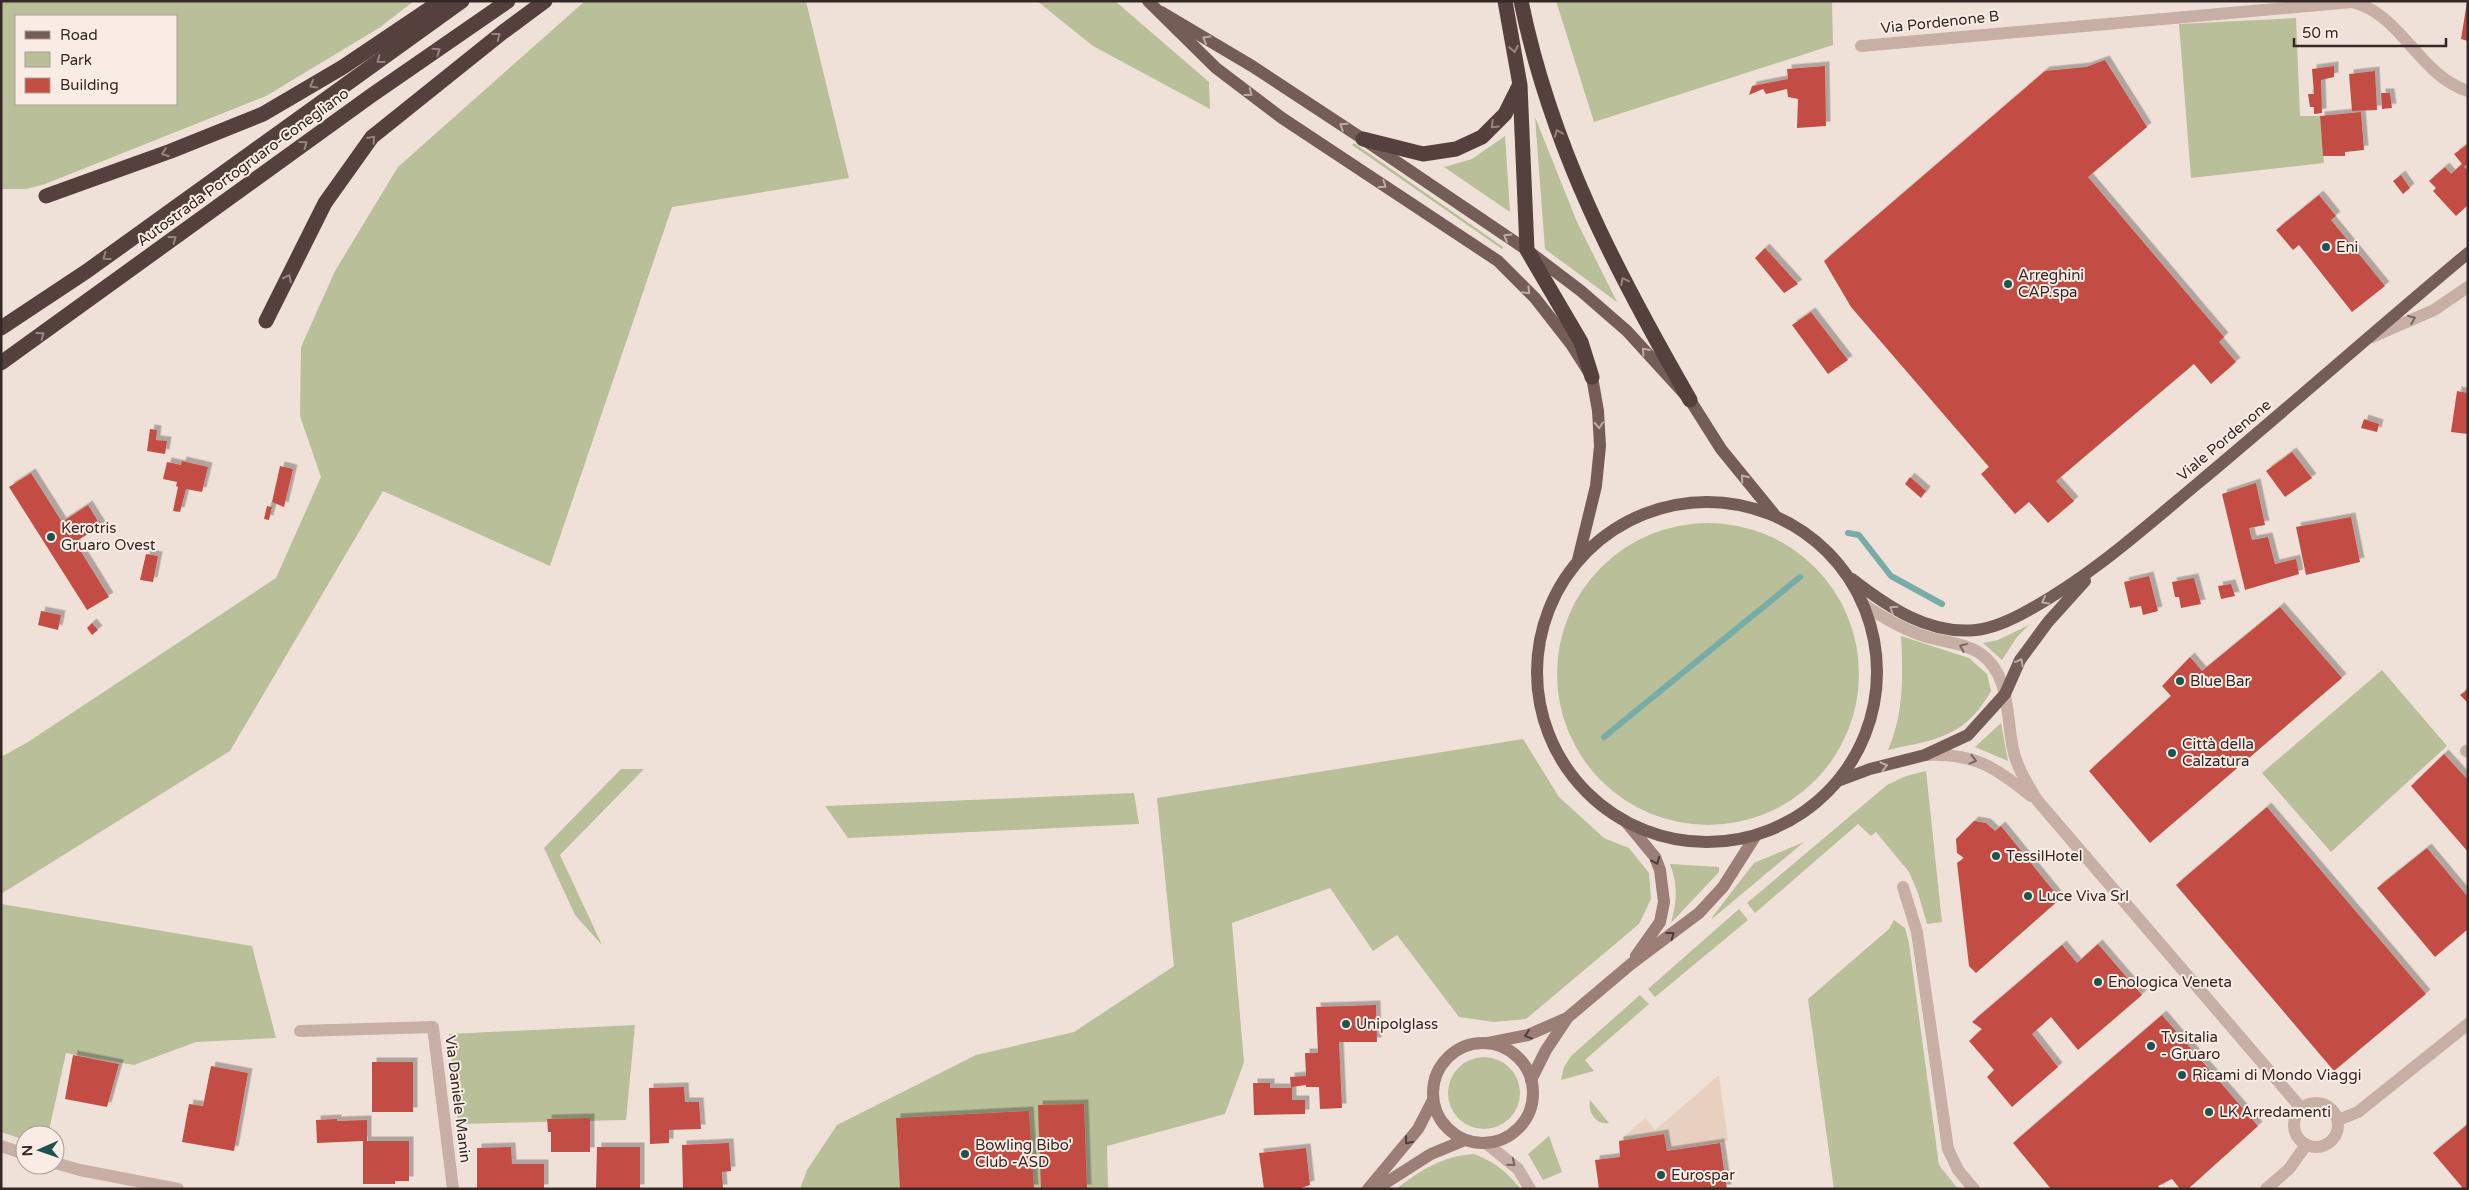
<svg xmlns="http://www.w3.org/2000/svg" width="2469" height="1190" viewBox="0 0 2469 1190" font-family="'Varela Round',sans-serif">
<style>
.green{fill:#b8bf99;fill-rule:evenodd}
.plaza{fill:#e8d0c0}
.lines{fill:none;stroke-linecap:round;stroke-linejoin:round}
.stream{stroke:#78aca6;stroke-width:6}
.building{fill:#c34e44;filter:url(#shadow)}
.minor{stroke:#c8afa5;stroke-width:12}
.secondary{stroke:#9b7e76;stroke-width:12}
.primary{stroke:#755d57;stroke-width:12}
.motorway{stroke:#54413d;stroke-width:15}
.oneway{stroke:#968580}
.oneway2{stroke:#bdaca5}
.oneway3{stroke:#77655f}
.oneway4{stroke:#4e3e3a}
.poi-dot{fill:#1d544f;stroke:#f8ece4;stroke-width:2}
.labels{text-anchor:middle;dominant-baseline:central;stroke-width:4;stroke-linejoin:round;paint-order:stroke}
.street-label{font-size:15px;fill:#342826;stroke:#f8ece4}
.poi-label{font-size:15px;fill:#342826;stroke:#f8ece4;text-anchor:start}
</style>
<defs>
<filter id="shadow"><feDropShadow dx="4.5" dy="-4.5" stdDeviation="0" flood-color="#0004"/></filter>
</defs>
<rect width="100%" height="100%" fill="#f0e1d8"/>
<g class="green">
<path d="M1 1H414L379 28 266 96 45 184 26 189H1ZM16 16H176V104H16Z"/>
<polygon points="585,1 806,1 849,178 672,207 550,566 383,491 230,751 1,894 1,757 28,742 276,578 321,477 300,416 301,347 335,271 398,167"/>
<polygon points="1037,1 1115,1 1209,82 1210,109 1093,46"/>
<polygon points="1556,1 1832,1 1833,45 1594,122"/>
<polygon points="2296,18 2300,116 2320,116 2324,163 2191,178 2179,24"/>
<polygon points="1535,117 1577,222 1617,302 1545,249"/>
<polygon points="1505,136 1510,212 1444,167 1472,159"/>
<polygon points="1354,143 1503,247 1502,249 1352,145"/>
<circle cx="1708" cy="674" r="151"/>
<polygon points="2029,625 2017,637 2002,660 1983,643 1998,640"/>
<path d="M1901 636 1969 658 1987 674 1991 691C1964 738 1937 739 1888 750 1904 713 1903 676 1901 636Z"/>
<polygon points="2382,670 2447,746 2331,852 2262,773"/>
<polygon points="2001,723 2008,761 1975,747"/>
<polygon points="1523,739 1559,797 1604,838 1629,848 1649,873 1651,899 1639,924 1526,1019 1494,1022 1459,1017 1397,935 1373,951 1330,888 1232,923 1244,1062 1225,1114 1107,1146 1108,1189 800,1189 807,1170 837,1125 976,1055 1074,1032 1174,966 1157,798"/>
<polygon points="621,769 644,769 560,855 602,945 575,915 544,848"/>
<polygon points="1926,771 1942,922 1927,924 1918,893 1909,872 1876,832 1871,836 1858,824 1755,913 1747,903 1887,785 1906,776"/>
<polygon points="1134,793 1139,824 848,838 825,806"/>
<polygon points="1804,842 1712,919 1713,916 1754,863"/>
<path d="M1670 864 1719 867V872L1671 923C1677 901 1678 885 1670 864Z"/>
<polygon points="1,904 252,946 276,1038 196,1042 134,1065 66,1053 48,1135 25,1135 25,1140 1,1132"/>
<polygon points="1739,909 1748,920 1655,997 1648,989"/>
<polygon points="1894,920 1905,928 1909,943 1939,1165 1958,1189 1834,1189 1808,999 1889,929"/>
<polygon points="1640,995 1649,1004 1585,1060 1594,1071 1561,1080 1564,1067 1571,1056"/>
<polygon points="635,1025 626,1120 458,1124 449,1034"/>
<circle cx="1484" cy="1093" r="36"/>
<path d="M1590 1100 1609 1123C1595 1125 1588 1112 1590 1100Z"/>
<polygon points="1549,1136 1562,1172 1543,1180 1528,1154"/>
<path d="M1474 1154C1497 1163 1505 1171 1521 1189H1396C1421 1170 1442 1156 1474 1154Z"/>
</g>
<polygon class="plaza" points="1719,1075 1728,1141 1667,1151 1664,1134 1619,1141 1645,1118 1655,1130"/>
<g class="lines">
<g class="stream">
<polyline points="1848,533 1859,535 1891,576 1942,604"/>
<polyline points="1604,737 1800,577"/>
</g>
</g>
<g class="building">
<polygon points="2467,2 2468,2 2468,41 2461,39"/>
<polygon points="2105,60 2147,127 2088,177 2224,337 2219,342 2236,362 2211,384 2194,364 2056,481 2074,501 2048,523 2029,502 2015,514 1981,474 1989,467 1851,307 1824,261 2045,71 2086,67"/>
<polygon points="1825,66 1826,126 1797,128 1798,99 1788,97 1787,89 1766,94 1763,89 1749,95 1752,86 1788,79 1787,69"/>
<polygon points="2334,66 2334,77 2321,80 2322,113 2314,114 2314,107 2310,107 2308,94 2314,94 2312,69"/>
<polygon points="2375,71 2377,110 2352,111 2349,74"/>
<polygon points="2381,93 2390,93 2392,108 2382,109"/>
<polygon points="2361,112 2364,150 2345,152 2345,156 2323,156 2320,116"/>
<polygon points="2468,144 2468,164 2464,167 2468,170 2468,205 2456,216 2433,191 2436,188 2429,181 2445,167 2451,174 2462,164 2454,154"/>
<polygon points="2401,175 2410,188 2403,194 2393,181"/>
<polygon points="2319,195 2336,216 2331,220 2385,286 2352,312 2299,245 2293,250 2276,230"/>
<polygon points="1765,248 1798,284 1784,293 1755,258"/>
<polygon points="1811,312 1848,360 1828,374 1792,325"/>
<polygon points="2457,391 2468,393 2468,434 2451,432"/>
<polygon points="2364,419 2379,424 2377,432 2361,428"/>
<polygon points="150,429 157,430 156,440 167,441 165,454 147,451"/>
<polygon points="2292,452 2312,478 2285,497 2266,471"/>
<polygon points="182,461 208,467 202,492 186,489 180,512 173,511 178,487 176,486 177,482 163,479 167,462 181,465"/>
<polygon points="280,466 293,469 284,507 272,502"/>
<polygon points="31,473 62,522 88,505 101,526 75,542 109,597 87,610 9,487"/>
<polygon points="1910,477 1926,491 1921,498 1905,484"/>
<polygon points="2256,483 2265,525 2249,528 2252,540 2268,537 2275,564 2296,559 2299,574 2245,590 2222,494"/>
<polygon points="267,506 272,507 269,520 264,519"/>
<polygon points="2351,517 2360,562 2306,575 2296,527"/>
<polygon points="146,554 158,556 153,582 140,580"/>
<polygon points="2149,576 2158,611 2143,615 2141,606 2130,608 2124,582"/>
<polygon points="2194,578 2201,604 2181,608 2179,597 2175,597 2172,582"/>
<polygon points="2231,584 2235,596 2221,599 2218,586"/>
<polygon points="2280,607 2342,678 2150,843 2089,771 2171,696 2162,686 2190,657 2202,671"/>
<polygon points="41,611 61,615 58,630 38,625"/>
<polygon points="92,623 98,630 92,635 87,628"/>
<polygon points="2468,689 2468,703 2460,695"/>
<polygon points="2444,754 2468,780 2468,852 2411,786"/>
<polygon points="2267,807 2426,994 2334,1071 2176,885"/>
<polygon points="1974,821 1986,823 1995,831 2001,826 2060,899 1976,973 1969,966 1957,863 1964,858 1957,853 1956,839"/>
<polygon points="2427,848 2468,897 2468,929 2435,957 2377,888"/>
<polygon points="2098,944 2142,995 2078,1050 2051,1017 2032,1034 2058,1067 2012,1107 1987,1077 1994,1070 1969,1041 1982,1029 1972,1022 2062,945 2077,963"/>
<polygon points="1376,1005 1377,1042 1339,1042 1342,1108 1320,1109 1319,1087 1306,1087 1306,1085 1292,1087 1292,1100 1305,1100 1305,1114 1254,1115 1253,1083 1270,1083 1270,1088 1291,1088 1290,1077 1306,1076 1305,1053 1318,1053 1316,1007"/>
<polygon points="2162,1015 2258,1126 2188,1189 2180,1189 2172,1179 2158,1186 2160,1189 2051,1189 2013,1143"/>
<polygon points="73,1055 119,1064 107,1107 65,1099"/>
<rect x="372" y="1062" width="41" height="50"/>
<polygon points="211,1066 248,1073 234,1151 182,1142 189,1104 203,1106"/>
<polygon points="684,1087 685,1102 699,1102 701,1129 669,1130 669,1143 650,1144 649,1088"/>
<polygon points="1084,1104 1087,1189 1041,1189 1038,1105"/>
<polygon points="1029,1111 1034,1189 900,1189 896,1118"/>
<polygon points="590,1118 590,1152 551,1152 551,1132 548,1132 547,1119"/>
<polygon points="337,1119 337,1121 367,1120 367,1141 409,1141 409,1181 395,1181 395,1184 363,1184 363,1141 317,1143 316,1120"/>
<polygon points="2468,1124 2468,1189 2460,1189 2462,1187 2433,1153"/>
<polygon points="1664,1134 1667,1151 1720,1143 1727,1189 1599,1189 1595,1160 1620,1157 1619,1141"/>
<polygon points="729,1143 731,1171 722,1172 723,1189 683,1189 682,1145"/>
<polygon points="511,1147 512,1164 544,1164 544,1189 477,1189 477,1148"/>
<polygon points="597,1147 640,1147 640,1189 596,1189"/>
<polygon points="1306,1148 1310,1185 1298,1189 1264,1189 1259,1153"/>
</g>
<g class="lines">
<g class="minor">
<path d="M1861 46 2352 2C2402 14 2418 75 2468 91"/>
<polyline points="2372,337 2434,310 2468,287"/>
<path d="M1863 604C1882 617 1904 630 1927 637 1944 642 1965 643 1981 654 2011 675 2006 718 2013 749 2017 768 2027 783 2037 800L2301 1108"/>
<polyline points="2466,751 2468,752"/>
<path d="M1925 755C1974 753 1994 766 2031 796"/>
<polyline points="1903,887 1917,932 1948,1149 1958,1170 1974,1189"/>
<polyline points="300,1031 433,1027 453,1189"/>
<circle cx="2316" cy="1125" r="22"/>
<polyline points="2338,1120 2358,1112 2468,1024"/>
<polyline points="1486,1143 1518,1169 1530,1189"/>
<polyline points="1,1146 25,1154"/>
<polyline points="55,1163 80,1170 178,1189"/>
<polyline points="2266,1189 2289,1169 2306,1145"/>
</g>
<g class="secondary">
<polyline points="1627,823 1655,857 1660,870 1664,902 1660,922 1636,956"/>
<circle cx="1483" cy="1093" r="50"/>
<polyline points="1488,1043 1528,1035 1567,1018 1631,964 1699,913 1723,887 1756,835"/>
<polyline points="1531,1080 1546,1050 1566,1020"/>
<polyline points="1368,1189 1418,1129 1433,1100"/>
<polyline points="1376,1189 1431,1154 1465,1140"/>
</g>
<g class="primary">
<polyline points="1148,1 1216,68 1282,118 1498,261 1535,298 1571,344 1592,377 1598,411 1600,446 1596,486 1578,560"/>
<polyline points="1161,12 1252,66 1363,139 1527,250 1581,291 1627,331 1690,400 1721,449 1774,514"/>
<circle cx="1707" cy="672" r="170"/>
<path d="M1852 579C1888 607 1929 635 1976 630 1995 628 2013 619 2029 610 2091 576 2143 529 2197 484 2288 408 2377 329 2468 253"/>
<polyline points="1838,781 1870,769 1925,755 1968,735 2005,694 2020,660 2048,622 2085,581"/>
</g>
<g class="motorway">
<polyline points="1505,1 1520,85 1527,250 1581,342 1592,377"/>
<path d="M1521 1C1551 148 1616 271 1690 400"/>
<polyline points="1363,139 1423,154 1456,149 1482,137 1505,114 1519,86"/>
<polyline points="46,196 171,151 263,114 343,67 441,1"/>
<polyline points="266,321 325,203 372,137 503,32 545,1"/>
<polyline points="1,328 87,271 462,1"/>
<polyline points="1,363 372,95 508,1"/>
</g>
</g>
<defs><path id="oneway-chevron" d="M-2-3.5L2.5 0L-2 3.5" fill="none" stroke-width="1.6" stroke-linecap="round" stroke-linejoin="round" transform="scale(1.25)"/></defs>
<g class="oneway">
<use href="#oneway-chevron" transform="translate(497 36) rotate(-38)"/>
<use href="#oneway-chevron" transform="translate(1514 49) rotate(80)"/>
<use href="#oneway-chevron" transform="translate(437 51) rotate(-34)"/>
<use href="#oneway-chevron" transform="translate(380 60) rotate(144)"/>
<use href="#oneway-chevron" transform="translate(313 85) rotate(150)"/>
<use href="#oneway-chevron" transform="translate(1494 125) rotate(136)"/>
<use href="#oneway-chevron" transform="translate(1558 133) rotate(-111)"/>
<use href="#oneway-chevron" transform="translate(372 139) rotate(-49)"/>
<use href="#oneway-chevron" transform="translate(304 144) rotate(-36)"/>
<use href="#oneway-chevron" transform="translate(165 153) rotate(160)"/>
<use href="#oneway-chevron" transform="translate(173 239) rotate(-36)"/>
<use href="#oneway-chevron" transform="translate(106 257) rotate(144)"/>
<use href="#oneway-chevron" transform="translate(288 278) rotate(-63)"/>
<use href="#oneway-chevron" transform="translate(1624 281) rotate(-116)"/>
<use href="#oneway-chevron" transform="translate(41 335) rotate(-36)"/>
</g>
<g class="oneway2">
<use href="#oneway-chevron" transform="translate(1206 39) rotate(-149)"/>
<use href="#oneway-chevron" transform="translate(1249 93) rotate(37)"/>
<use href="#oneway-chevron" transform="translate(1343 126) rotate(-147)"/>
<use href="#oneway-chevron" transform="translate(1383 185) rotate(34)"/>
<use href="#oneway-chevron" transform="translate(1507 237) rotate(-148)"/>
<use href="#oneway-chevron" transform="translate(1527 291) rotate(45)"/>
<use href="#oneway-chevron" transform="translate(1645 351) rotate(-132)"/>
<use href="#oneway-chevron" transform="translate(1599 425) rotate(87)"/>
<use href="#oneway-chevron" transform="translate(1744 478) rotate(-129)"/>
<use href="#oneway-chevron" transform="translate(2045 601) rotate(151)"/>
<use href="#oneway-chevron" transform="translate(1893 609) rotate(-147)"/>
<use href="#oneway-chevron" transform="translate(2020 662) rotate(-61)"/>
<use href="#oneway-chevron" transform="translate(1884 766) rotate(-14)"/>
</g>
<g class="oneway3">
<use href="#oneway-chevron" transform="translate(2412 319) rotate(-22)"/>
<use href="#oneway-chevron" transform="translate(1963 647) rotate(-158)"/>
<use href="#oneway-chevron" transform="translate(1973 760) rotate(14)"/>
<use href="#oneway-chevron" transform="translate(1512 1163) rotate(39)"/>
</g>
<g class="oneway4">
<use href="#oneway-chevron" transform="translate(1656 861) rotate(67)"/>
<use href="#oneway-chevron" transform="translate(1671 935) rotate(-37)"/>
<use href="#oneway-chevron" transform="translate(1528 1035) rotate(161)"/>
<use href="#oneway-chevron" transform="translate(1408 1141) rotate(129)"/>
</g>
<g class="poi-dot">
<circle cx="2326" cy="247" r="5"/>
<circle cx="2008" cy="284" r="5"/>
<circle cx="51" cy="537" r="5"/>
<circle cx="2180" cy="681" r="5"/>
<circle cx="2172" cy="753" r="5"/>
<circle cx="1996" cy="856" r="5"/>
<circle cx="2028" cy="896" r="5"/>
<circle cx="2098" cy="982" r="5"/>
<circle cx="1346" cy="1024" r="5"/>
<circle cx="2151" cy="1046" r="5"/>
<circle cx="2182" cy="1075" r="5"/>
<circle cx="2209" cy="1112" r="5"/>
<circle cx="965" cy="1154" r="5"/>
<circle cx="1661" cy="1175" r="5"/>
</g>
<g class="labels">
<g class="street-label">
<text transform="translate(1940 22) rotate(-6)">Via Pordenone B</text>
<text transform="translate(243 167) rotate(-36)">Autostrada Portogruaro-Conegliano</text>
<text transform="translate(2224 440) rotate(-40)">Viale Pordenone</text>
<text transform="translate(458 1099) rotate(83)">Via Daniele Manin</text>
</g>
<g class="poi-label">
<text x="2336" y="247">Eni</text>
<text x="2018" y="275">Arreghini<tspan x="2018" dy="17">CAP.spa</tspan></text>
<text x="61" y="528">Kerotris<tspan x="61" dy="17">Gruaro Ovest</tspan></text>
<text x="2190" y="681">Blue Bar</text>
<text x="2182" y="744">Città della<tspan x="2182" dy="17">Calzatura</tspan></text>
<text x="2006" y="856">TessilHotel</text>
<text x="2038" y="896">Luce Viva Srl</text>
<text x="2108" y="982">Enologica Veneta</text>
<text x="1356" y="1024">Unipolglass</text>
<text x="2161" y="1037">Tvsitalia<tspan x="2161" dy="17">- Gruaro</tspan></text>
<text x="2192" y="1075">Ricami di Mondo Viaggi</text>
<text x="2219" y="1112">LK Arredamenti</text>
<text x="975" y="1145">Bowling Bibo'<tspan x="975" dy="17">Club -ASD</tspan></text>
<text x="1671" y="1175">Eurospar</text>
</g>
</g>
<rect width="2469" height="1190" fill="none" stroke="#342826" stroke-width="5"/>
<rect x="15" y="15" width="162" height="90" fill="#f8ece4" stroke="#aa9e98"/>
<rect x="25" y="31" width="25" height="8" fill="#755d57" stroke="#aa9e98"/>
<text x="60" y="40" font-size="15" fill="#342826">Road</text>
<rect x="25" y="52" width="25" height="15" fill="#b8bf99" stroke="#aa9e98"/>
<text x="60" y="65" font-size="15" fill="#342826">Park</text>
<rect x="25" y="78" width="25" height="15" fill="#c34e44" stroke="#aa9e98"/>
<text x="60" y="90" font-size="15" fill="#342826">Building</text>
<g transform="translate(40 1150) rotate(268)"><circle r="24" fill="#f8ece4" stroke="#aa9e98"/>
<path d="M0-4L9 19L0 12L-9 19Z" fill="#1d544f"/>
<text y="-8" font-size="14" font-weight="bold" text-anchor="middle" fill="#342826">N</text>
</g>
<path d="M2294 38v8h152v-8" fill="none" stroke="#342826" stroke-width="2.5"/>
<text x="2302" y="38" font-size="15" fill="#342826" stroke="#f8ece4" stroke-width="4" paint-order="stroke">50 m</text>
</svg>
